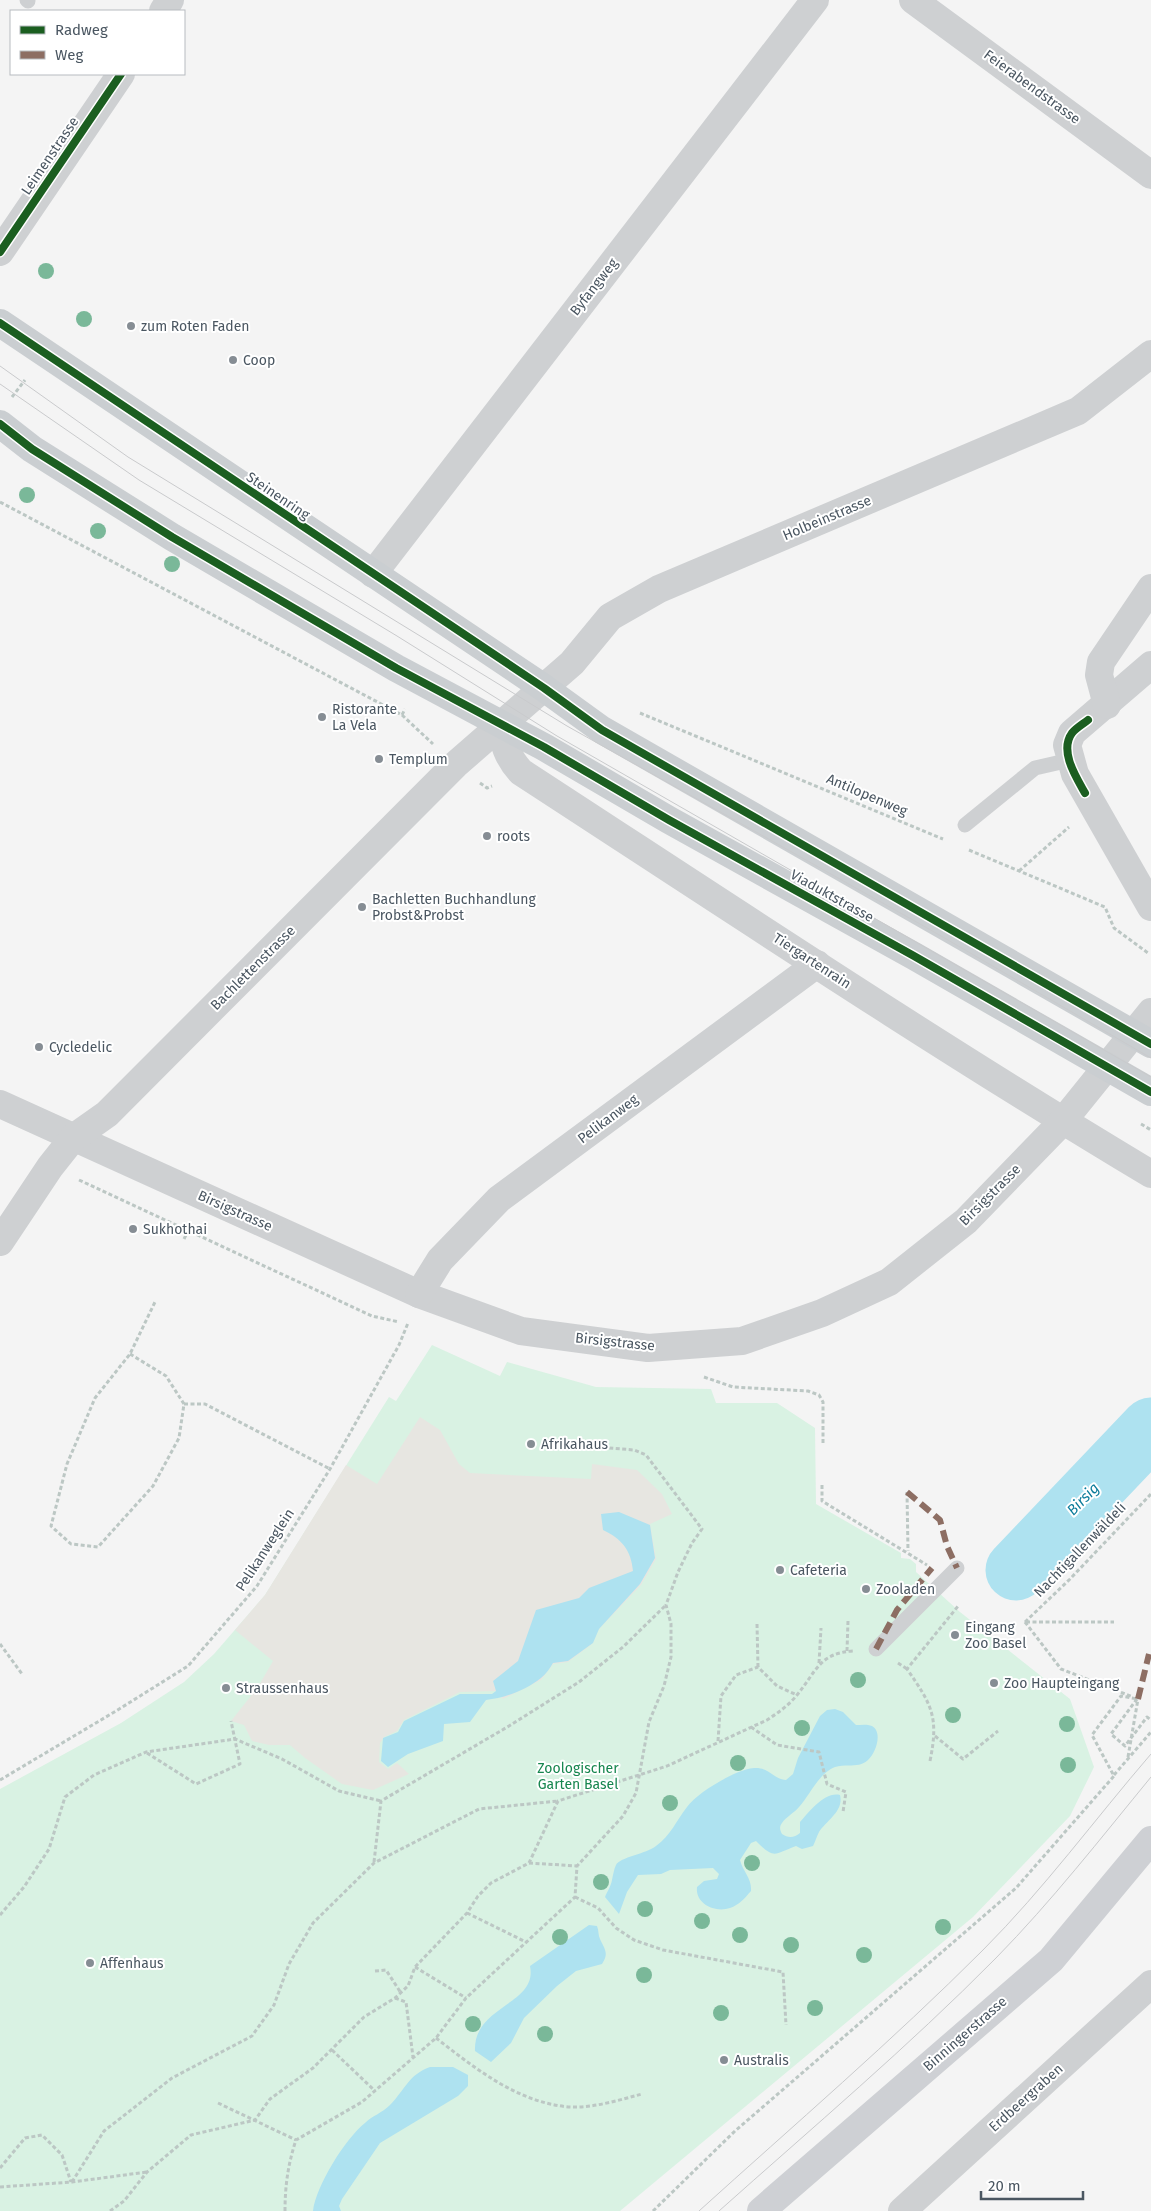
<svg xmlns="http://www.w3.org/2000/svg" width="1151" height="2211" viewBox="0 0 1151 2211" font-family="'Fira Sans',sans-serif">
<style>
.green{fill:#d9f2e3}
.sand{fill:#e7e6e1}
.water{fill:#aee2f0}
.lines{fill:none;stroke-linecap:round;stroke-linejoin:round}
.river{stroke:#aee2f0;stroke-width:61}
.path{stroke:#bcc7c4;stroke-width:3;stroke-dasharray:4 2.5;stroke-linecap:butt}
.lane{stroke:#ced0d2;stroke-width:15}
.street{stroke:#ced0d2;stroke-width:28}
.secondary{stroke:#ced0d4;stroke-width:28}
.primary{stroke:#caced1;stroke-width:28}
.tram{stroke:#c9cacc;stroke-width:1}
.quiet{stroke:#8d6e63;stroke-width:6;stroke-dasharray:12 6;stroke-linecap:butt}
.cycleway-casing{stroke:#fff;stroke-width:11}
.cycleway{stroke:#1b5e20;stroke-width:8}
.tree{fill:#7ab899}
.poi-dot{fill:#868d94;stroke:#fff;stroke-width:2}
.labels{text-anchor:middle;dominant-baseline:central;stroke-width:4;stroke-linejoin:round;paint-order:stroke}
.street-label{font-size:14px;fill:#4a5661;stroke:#fff}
.poi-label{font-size:14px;fill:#4a5661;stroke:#fff;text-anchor:start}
.park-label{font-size:14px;fill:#17864f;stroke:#fff}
.water-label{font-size:15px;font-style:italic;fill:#0c7c9b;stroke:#fff}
</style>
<rect width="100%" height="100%" fill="#f4f4f4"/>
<polygon class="green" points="432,1345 500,1376 507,1362 596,1387 711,1389 716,1403 777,1403 815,1428 816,1504 901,1553 901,1558 910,1559 916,1564 916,1572 960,1612 1070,1699 1094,1767 1070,1816 973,1917 620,2211 0,2211 0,1789 121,1723 184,1682 214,1654 265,1595 389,1397 396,1401"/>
<polygon class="sand" points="420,1417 440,1430 459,1464 470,1473 591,1479 592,1464 637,1470 662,1494 672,1514 650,1524 656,1559 641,1585 598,1630 592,1644 568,1662 553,1664 541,1680 503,1699 496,1691 460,1692 404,1720 397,1731 384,1737 380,1743 379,1762 388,1769 397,1763 409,1774 373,1790 342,1784 305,1758 290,1745 269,1745 252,1741 244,1725 231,1721 258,1687 273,1661 235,1630 265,1595 346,1465 377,1484"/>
<g class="water">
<path d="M619 1512 650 1525 655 1558 640 1584 599 1629 593 1643 568 1661 553 1663C550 1668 546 1674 541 1678 526 1690 505 1698 486 1700L470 1722 444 1724 443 1741 408 1754 388 1767 381 1761 383 1738 398 1732 404 1721 460 1694H492L496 1691 493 1681 518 1661 536 1610 579 1598 589 1588 633 1571C631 1550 622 1539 603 1530L601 1514Z"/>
<path d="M835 1709 843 1712 856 1725C861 1725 867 1724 872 1726 883 1732 876 1753 868 1760 859 1769 846 1763 835 1767 819 1773 810 1795 799 1807 794 1813 786 1817 782 1823 779 1827 780 1830 782 1834 788 1838 794 1838 800 1833V1822C809 1812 825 1791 840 1795 844 1811 827 1820 819 1832 817 1836 815 1842 813 1846L802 1849 796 1846C774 1854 775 1860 756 1841L751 1843 740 1860C743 1872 752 1878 751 1891 745 1898 739 1905 730 1908 715 1913 695 1904 697 1887L704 1881 717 1879 719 1874 713 1868 670 1870 661 1874 638 1875 627 1892 619 1914 605 1897C607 1892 611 1886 612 1880 613 1875 614 1869 616 1865 620 1857 646 1854 656 1846 671 1835 676 1821 687 1807 697 1793 731 1773 748 1769 769 1764 771 1779 786 1780L793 1774 798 1758 820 1716 827 1710Z"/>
<path d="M589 1925 597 1926C599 1931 598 1935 600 1939 605 1950 609 1953 602 1964L576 1971 557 1986 524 2018 511 2043 491 2062 475 2051C473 2005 538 2005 530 1966Z"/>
<path d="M430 2067H453L468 2075V2086L458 2096 380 2143 342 2199 339 2206 341 2211H313C316 2186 345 2139 365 2123 372 2116 382 2113 390 2105 405 2090 408 2075 430 2067Z"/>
</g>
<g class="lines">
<polyline class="river" points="1016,1570 1151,1428"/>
<g class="path">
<polyline points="12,397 25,380"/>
<polyline points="0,502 402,715 405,709"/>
<polyline points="640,713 943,839"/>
<polyline points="402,715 433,744"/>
<polyline points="480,783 487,788 492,786"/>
<polyline points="969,850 1105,907 1114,928 1148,953"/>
<polyline points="1019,871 1069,827"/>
<polyline points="1141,1124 1151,1130"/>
<polyline points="79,1180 372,1316 399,1322"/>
<polyline points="184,1239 188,1231"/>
<polyline points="130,1354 166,1376 184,1404 179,1438 153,1486 98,1547 71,1544 51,1526 67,1464 95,1398 130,1354 155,1302"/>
<polyline points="704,1377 733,1387 808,1391 819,1395 823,1402 823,1443"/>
<polyline points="184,1404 205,1404 330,1469"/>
<polyline points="822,1485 822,1501 927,1565"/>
<polyline points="907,1492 908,1551"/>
<polyline points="1025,1622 1070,1579 1151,1494"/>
<polyline points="1025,1622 1061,1669 1133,1697"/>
<polyline points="1026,1622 1114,1622"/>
<polyline points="757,1624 758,1667"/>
<polyline points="0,1644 22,1674"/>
<polyline points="847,1651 848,1621"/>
<polyline points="819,1663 821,1628"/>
<polyline points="898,1663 907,1669"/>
<polyline points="1137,1699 1111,1734 1125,1746 1147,1717 1151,1720"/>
<polyline points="751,1727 777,1745 819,1752 827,1784 846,1792 843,1812"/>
<polyline points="935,1736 963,1759 998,1731"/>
<polyline points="718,1741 721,1696 736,1675 758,1667 777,1686 797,1695"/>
<polyline points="147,1753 196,1784 240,1764 231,1721"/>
<polyline points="1128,1757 1138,1699"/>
<path d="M930 1761C939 1717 932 1705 907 1669L959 1605"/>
<polyline points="1114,1775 1151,1732"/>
<polyline points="0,1780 116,1711 188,1666 257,1586 330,1469 399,1345 408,1323"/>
<polyline points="374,1862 381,1801 509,1726 579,1682 623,1647 666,1605"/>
<polyline points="529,1863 577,1866"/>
<polyline points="575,1897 598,1908 616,1928 634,1940 663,1950 783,1972 786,2025"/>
<polyline points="467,1913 526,1942"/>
<polyline points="0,1915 24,1887 49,1849 65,1797 94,1775 146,1752 235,1739 282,1759 339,1791 381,1801"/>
<polyline points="415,1967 466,1998"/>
<polyline points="375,1971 386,1970 401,1993"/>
<polyline points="395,1998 406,2002 413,2057"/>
<path d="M436 2038C476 2069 518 2103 570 2107 594 2108 619 2100 642 2094"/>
<polyline points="332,2050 375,2091"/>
<polyline points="218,2103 296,2140"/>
<polyline points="0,2168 25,2138 42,2135 62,2155 71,2182"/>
<polyline points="72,2182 104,2131 172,2078 252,2036 274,2005 289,1964 313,1923 374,1863 479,1809 558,1801"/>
<polyline points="0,2187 72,2182 147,2172"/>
<path d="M110 2211 124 2201 147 2172 191 2135 255 2120 270 2099 313 2068 364 2017 395 1998 408 1986 415 1967 467 1913 478 1896 491 1883 529 1863 558 1801 667 1766 767 1720C778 1713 789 1705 797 1695 816 1672 819 1653 853 1651"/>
<path d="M285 2211C285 2186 288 2164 296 2140L362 2102 436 2038 466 1998 575 1897 577 1866 623 1816 636 1793 649 1722 664 1686 671 1657V1624L666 1605 678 1572 692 1543 702 1529 646 1455 634 1450 598 1447"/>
<polyline points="653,2211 735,2131 1016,1888 1114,1776 1092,1735 1121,1696 1138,1699"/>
</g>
<g class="lane">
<polyline points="27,0 28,1"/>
<polyline points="965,825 1035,768 1070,760"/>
<polyline points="876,1649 957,1568"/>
</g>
<g class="street">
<polyline points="913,0 1151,175"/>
<polyline points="163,11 170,0"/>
<polyline points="0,252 121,74"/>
<polyline points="373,574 815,0"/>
<polyline points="1151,665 1072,733 1067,745 1075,774 1151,907"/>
<polyline points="1107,705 1099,675 1101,662 1151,588"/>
<path d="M500 724C504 744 507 757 521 772 730 908 937 1046 1151 1174"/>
<polyline points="0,1104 419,1294 521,1331 648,1348 742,1341 822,1313 889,1282 966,1221 1063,1121 1151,1012"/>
<polyline points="0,1242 50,1167 73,1138 107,1114 455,765 572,663 610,617 659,589 1078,411 1151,354"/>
<polyline points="419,1294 440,1260 499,1199 817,964"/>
<polyline points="902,2211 1151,1984"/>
</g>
<polyline class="secondary" points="761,2211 1051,1960 1151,1840"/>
<g class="primary">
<polyline points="0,323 544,688 602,730 1151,1044"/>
<polyline points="0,424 32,449 172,537 396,668 544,747 669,820 914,956 1151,1092"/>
</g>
<g class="tram">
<polyline points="0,366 128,457 567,726 929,929 1151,1058"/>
<polyline points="0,384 139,480 397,636 557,736 1151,1077"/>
<path d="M699 2211C794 2125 892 2041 983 1950 1044 1889 1095 1819 1151 1754"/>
<path d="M719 2211C812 2128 908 2047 996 1958 1051 1902 1101 1838 1151 1777"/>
</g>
<g class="quiet">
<polyline points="907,1492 940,1520 947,1546 957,1568"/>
<polyline points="876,1649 897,1610 932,1568"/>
<polyline points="1138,1699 1149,1654"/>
</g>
<g class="cycleway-casing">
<g id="cycleway">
<polyline points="0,252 121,74"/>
<polyline points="0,323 544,688 602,730 1151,1044"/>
<polyline points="0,424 32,449 172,537 396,668 544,747 669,820 914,956 1151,1092"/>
<path d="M1085 793C1076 777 1059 751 1072 733 1076 728 1083 724 1088 720"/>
</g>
</g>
<use href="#cycleway" class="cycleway"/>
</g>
<g class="tree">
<circle cx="46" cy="271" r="8"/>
<circle cx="84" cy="319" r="8"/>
<circle cx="27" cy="495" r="8"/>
<circle cx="98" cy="531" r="8"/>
<circle cx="172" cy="564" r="8"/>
<circle cx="858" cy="1680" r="8"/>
<circle cx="953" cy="1715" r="8"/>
<circle cx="1067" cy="1724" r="8"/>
<circle cx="802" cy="1728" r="8"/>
<circle cx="738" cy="1763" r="8"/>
<circle cx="1068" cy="1765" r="8"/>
<circle cx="670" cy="1803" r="8"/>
<circle cx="752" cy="1863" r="8"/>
<circle cx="601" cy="1882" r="8"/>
<circle cx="645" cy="1909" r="8"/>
<circle cx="702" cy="1921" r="8"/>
<circle cx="943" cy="1927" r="8"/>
<circle cx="740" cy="1935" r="8"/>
<circle cx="560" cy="1937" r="8"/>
<circle cx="791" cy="1945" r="8"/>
<circle cx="864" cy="1955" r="8"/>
<circle cx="644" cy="1975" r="8"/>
<circle cx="815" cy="2008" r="8"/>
<circle cx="721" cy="2013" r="8"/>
<circle cx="473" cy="2024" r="8"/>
<circle cx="545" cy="2034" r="8"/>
</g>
<g class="poi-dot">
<circle cx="131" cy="326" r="5"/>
<circle cx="233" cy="360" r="5"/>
<circle cx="322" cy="717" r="5"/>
<circle cx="379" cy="759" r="5"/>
<circle cx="487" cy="836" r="5"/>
<circle cx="362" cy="907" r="5"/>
<circle cx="39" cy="1047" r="5"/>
<circle cx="133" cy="1229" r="5"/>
<circle cx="531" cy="1444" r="5"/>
<circle cx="780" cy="1570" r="5"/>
<circle cx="866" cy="1589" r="5"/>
<circle cx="955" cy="1635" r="5"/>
<circle cx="994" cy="1683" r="5"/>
<circle cx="226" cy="1688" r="5"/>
<circle cx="90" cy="1963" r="5"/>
<circle cx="724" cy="2060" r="5"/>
</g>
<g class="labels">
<g class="street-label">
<text transform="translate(1032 87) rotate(36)">Feierabendstrasse</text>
<text transform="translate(50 156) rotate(-56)">Leimenstrasse</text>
<text transform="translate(594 287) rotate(-52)">Byfangweg</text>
<text transform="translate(278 496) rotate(34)">Steinenring</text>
<text transform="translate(827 518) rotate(-23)">Holbeinstrasse</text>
<text transform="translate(867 795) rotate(23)">Antilopenweg</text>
<text transform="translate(832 896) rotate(29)">Viaduktstrasse</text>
<text transform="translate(812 961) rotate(33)">Tiergartenrain</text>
<text transform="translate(253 968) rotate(-45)">Bachlettenstrasse</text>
<text transform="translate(608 1119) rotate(-37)">Pelikanweg</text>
<text transform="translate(990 1195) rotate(-45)">Birsigstrasse</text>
<text transform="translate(235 1211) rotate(24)">Birsigstrasse</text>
<text transform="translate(615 1342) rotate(6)">Birsigstrasse</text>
<text transform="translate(265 1550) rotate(-57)">Pelikanweglein</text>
<text transform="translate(1080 1550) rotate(-46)">Nachtigallenwäldeli</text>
<text transform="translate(965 2034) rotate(-41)">Binningerstrasse</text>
<text transform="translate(1026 2098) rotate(-42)">Erdbeergraben</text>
</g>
<g class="poi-label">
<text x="141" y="326">zum Roten Faden</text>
<text x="243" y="360">Coop</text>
<text x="332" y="709">Ristorante<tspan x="332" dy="16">La Vela</tspan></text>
<text x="389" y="759">Templum</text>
<text x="497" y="836">roots</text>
<text x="372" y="899">Bachletten Buchhandlung<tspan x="372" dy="16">Probst&amp;Probst</tspan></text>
<text x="49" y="1047">Cycledelic</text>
<text x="143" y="1229">Sukhothai</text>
<text x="541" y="1444">Afrikahaus</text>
<text x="790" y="1570">Cafeteria</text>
<text x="876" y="1589">Zooladen</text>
<text x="965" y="1627">Eingang<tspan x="965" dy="16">Zoo Basel</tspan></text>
<text x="1004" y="1683">Zoo Haupteingang</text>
<text x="236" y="1688">Straussenhaus</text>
<text x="100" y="1963">Affenhaus</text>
<text x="734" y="2060">Australis</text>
</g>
<g class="park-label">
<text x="578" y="1768">Zoologischer<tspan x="578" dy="16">Garten Basel</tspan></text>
</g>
<g class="water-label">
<text transform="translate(1083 1499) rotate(-46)">Birsig</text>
</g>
</g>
<rect x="10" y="10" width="175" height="65" fill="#ffffff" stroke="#b7bbc0"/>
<rect x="20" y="26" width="25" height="8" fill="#1b5e20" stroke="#b7bbc0"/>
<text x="55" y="35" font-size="15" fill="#4a5661">Radweg</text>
<rect x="20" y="51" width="25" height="8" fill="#8d6e63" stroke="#b7bbc0"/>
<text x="55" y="60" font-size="15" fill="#4a5661">Weg</text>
<path d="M981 2191v8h102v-8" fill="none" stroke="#4a5661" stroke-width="2.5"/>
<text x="988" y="2191" font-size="15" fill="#4a5661" stroke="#ffffff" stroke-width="4" paint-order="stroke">20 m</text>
</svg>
